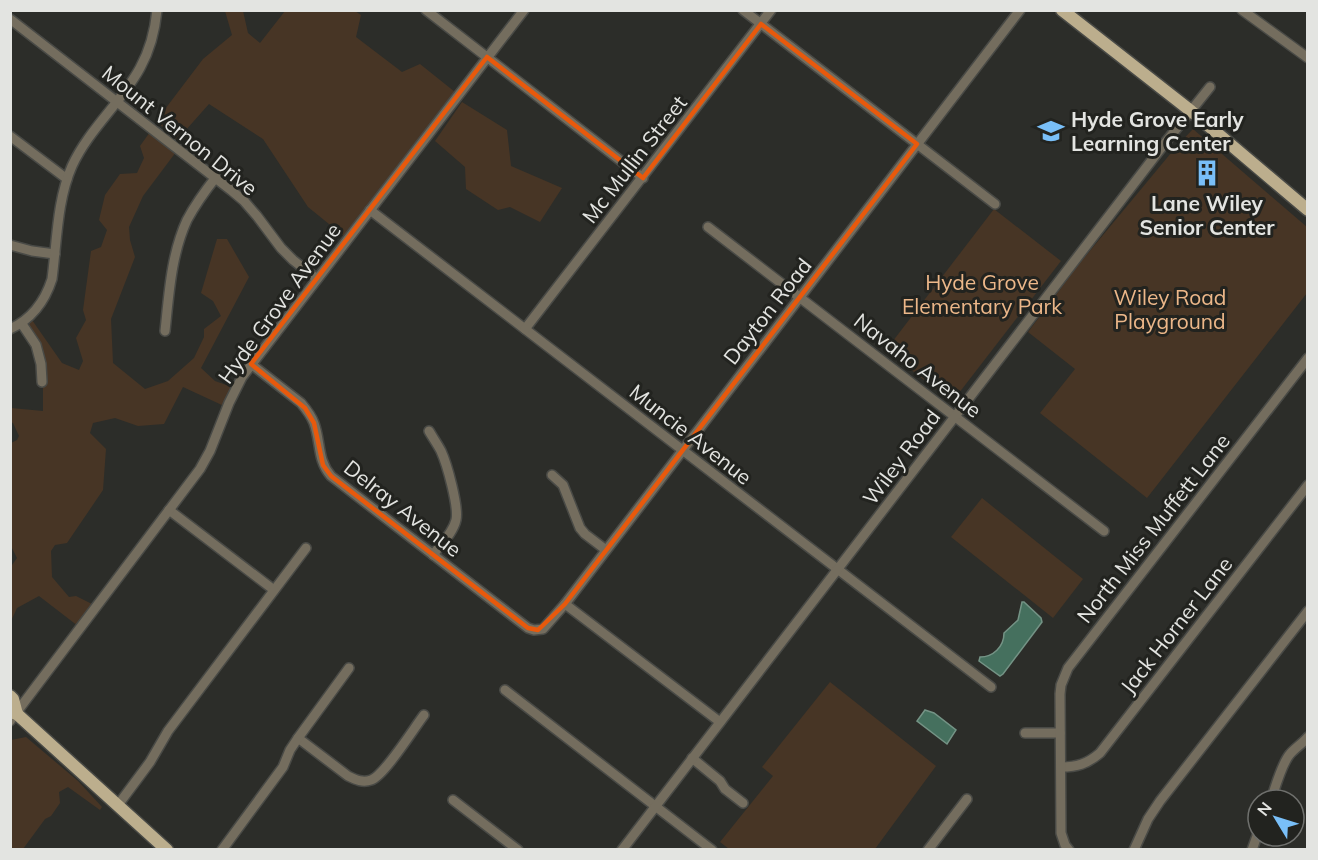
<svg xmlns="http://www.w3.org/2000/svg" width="1318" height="860" viewBox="0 0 1318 860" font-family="Mulish,sans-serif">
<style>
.green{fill:#473525}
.water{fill:#45705e;stroke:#749385;stroke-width:1.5}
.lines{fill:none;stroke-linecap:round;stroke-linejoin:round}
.minor-casing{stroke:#494a46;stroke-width:12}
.major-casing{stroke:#494a46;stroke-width:15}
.minor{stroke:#746d5e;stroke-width:9}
.major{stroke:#bcae8d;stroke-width:12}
.marked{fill:none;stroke:#e8590c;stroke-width:4.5;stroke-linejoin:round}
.labels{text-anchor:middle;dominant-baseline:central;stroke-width:6;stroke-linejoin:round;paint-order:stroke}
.poi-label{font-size:21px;font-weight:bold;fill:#e3e4e1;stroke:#22231f;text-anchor:start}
.street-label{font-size:21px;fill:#e3e4e1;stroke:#22231f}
.park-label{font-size:21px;fill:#ecb789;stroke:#22231f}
</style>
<rect width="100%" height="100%" fill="#2c2d29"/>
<g class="green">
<polygon points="225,11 243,11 248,33 260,43 285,11 355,11 361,15 356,37 402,72 420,64 455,92 345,237 308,207 263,139 209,104 177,140 156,121 203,59 232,35"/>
<polygon points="462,102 507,130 511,166 562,188 540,222 510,207 498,210 466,189 465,167 435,141"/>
<polygon points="1193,129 1307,227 1307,293 1147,498 1040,413 1075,369 1028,332 1079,264 1176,147"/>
<polygon points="150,132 176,152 143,196 129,227 130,240 135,257 111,319 113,363 145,389 168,381 194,358 204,337 204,329 221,316 213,301 201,293 217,239 227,239 249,277 201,368 215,381 232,387 224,406 183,387 164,424 138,426 115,418 93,423 90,433 106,449 103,490 67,543 55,545 51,551 52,577 69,597 76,596 94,605 78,626 39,596 17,608 11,621 10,568 17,558 11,546 11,443 17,440 19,436 13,423 11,422 11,408 43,411 43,362 27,325 32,320 62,363 79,370 83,361 76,338 86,320 83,310 91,251 101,247 107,230 99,220 105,195 120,174 137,173 144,158 140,146"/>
<polygon points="994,209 1061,261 952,402 886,350"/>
<polygon points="982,498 1083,579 1053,618 951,537"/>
<polygon points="830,682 936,766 875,849 729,849 720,842 773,776 762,767"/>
<polygon points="26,737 78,781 102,807 100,810 68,787 59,792 60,803 51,816 45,819 23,849 11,849 11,740"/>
</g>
<g class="water">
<path d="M1022 602H1024L1041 618 1042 622 1003 674 1000 676 979 661 980 657C993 657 1004 647 1004 633L1018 620Z"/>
<polygon points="925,710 934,713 956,730 947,744 917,721"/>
</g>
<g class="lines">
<g class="minor-casing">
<g id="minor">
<polyline points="426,10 643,178"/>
<polyline points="743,10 995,204"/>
<polyline points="1242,10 1308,58"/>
<polyline points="10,19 232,191 244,201 257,216 281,248 293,260 317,279"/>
<polyline points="10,136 67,179"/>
<polyline points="370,210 991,687"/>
<polyline points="708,227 1104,531"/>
<polyline points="10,245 32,251 55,254"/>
<polyline points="22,324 36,345 41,364 42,382"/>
<path d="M10 329C32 319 45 301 52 279 57 241 57 200 72 166 89 129 121 103 140 68 150 50 155 31 157 10"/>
<polyline points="525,329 771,10"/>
<path d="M165 331C169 294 171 255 187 220 195 205 205 191 216 177"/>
<path d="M251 364 301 403C306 409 311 415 314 423 321 442 317 460 331 476L528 628 534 630 543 629 565 604 1020 10"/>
<path d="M429 431C433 438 438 445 441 451 447 464 459 507 456 520 453 533 441 544 433 555"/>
<polyline points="552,475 563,485 580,528 585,534 606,550"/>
<polyline points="169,510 274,590"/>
<polyline points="565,604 720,722"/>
<polyline points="505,690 712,850"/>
<polyline points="10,721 200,469 210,451 229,403 242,377 524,10"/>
<polyline points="1025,733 1060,733"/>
<path d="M298 738 348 776C356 780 363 783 371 780 384 776 414 728 424 715"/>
<polyline points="692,758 720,781 725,789 743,803"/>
<path d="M1061 767C1077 767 1087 764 1100 753L1308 485"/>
<polyline points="453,800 518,850"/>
<path d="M1271 800C1275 788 1282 763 1290 754 1295 748 1302 744 1308 737"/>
<polyline points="118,805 150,762 168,731 306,548"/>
<polyline points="222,850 283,767 290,750 298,738 349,668"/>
<polyline points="622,850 1165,143 1210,87"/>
<polyline points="928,850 967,799"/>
<polyline points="1069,850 1065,845 1061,833 1060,694 1061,685 1068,668 1308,358"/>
<polyline points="1134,850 1148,819 1160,801 1308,611"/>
<polyline points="1252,850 1258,833"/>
</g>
</g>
<g class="major-casing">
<g id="major">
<polyline points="1062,10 1191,111 1308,210"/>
<polyline points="10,696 13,699 17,714"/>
<polyline points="10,712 17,714 167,850"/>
</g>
</g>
<use href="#minor" class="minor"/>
<use href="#major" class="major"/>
</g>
<path class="marked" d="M761 24 917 144 565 604 538 630 528 628 331 476 323 465 314 423 305 408 251 364 487 57 643 178Z"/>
<defs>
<g id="school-bare" transform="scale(2.07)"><path d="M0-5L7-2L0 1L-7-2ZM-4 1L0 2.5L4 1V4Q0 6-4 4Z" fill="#79bff8" stroke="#22231f" stroke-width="2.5" paint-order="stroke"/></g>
<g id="building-bare" transform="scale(2.07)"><path d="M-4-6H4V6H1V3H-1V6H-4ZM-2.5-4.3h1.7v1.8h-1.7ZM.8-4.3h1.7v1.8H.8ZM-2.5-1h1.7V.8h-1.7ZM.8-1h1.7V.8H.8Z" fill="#79bff8" stroke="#22231f" stroke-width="2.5" paint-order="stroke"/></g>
</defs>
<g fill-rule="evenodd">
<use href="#school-bare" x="1051" y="131"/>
<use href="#building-bare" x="1207" y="173"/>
</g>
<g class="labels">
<g class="poi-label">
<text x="1071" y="119">Hyde Grove Early<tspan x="1071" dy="24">Learning Center</tspan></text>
<text x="1207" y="203" text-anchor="middle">Lane Wiley<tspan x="1207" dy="24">Senior Center</tspan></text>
</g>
<g class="street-label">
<text transform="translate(180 130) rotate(39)">Mount Vernon Drive</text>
<text transform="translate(634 159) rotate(-52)">Mc Mullin Street</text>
<text transform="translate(279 303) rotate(-54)">Hyde Grove Avenue</text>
<text transform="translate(767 311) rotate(-52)">Dayton Road</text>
<text transform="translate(918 365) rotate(38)">Navaho Avenue</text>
<text transform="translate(691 434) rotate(38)">Muncie Avenue</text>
<text transform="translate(901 457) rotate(-53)">Wiley Road</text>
<text transform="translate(403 508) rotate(38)">Delray Avenue</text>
<text transform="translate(1153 528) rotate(-52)">North Miss Muffett Lane</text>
<text transform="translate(1176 625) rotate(-52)">Jack Horner Lane</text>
</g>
<g class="park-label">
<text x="982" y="282">Hyde Grove<tspan x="982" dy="24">Elementary Park</tspan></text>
<text x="1170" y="297">Wiley Road<tspan x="1170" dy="24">Playground</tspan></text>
</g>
</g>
<rect width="1318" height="860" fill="none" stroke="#e3e4e1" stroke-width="24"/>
<g transform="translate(1276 818) rotate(308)"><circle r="28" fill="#22231f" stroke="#6f706d" stroke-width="1.5"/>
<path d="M0-4.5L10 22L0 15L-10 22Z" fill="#79bff8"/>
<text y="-9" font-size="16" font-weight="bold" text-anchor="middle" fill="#e3e4e1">N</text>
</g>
</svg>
